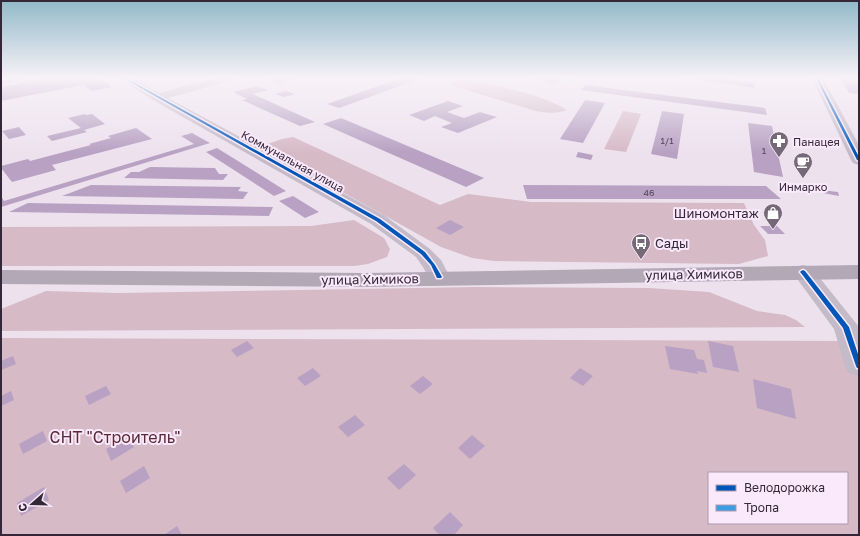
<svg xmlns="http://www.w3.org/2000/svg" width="860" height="536" viewBox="0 0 860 536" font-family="'Golos Text',sans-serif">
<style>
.green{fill:#d6bac6;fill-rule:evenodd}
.building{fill:#b8a1c3}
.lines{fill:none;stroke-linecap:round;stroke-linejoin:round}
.minor{fill:#c5bac7;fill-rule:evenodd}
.major{fill:#b3a8b6;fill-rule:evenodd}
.quiet{stroke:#3e9ce2;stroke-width:2.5;stroke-dasharray:4.5 2.5;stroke-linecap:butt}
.cycleway-casing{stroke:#fae8fb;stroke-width:3}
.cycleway{fill:#0057b8;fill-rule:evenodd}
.labels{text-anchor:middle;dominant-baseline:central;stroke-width:4;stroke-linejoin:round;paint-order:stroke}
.far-number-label{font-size:9px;fill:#55465b}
.far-poi-label{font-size:11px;fill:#342838;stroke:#fae8fb;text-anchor:start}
.far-street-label{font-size:11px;fill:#342838;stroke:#fae8fb}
.poi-label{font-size:13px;fill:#342838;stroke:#fae8fb;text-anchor:end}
.street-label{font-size:13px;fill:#342838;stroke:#fae8fb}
.near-park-label{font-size:16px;fill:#592934;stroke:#fae8fb}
</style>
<rect width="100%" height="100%" fill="#ede1ee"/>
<g class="green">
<path d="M466 80C494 84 544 95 567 110 556 114 547 113 536 111L453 86 450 83 453 81Z"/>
<polygon points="623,111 641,114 626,152 604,149"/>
<polygon points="293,137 440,205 468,194 531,202 744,203 754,225 765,240 768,256 739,264 494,261 472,258 441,247 265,149 265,145 282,139"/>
<polygon points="354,220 384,238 390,249 387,257 368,264 354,266 1,266 1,227 311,226"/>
<polygon points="476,287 649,288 709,292 757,311 785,315 796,320 805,327 1,331 1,309 46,291 118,293"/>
<path d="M1 338 859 341V535H1ZM709 473H847V523H709Z"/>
</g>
<g class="building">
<polygon points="17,78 26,79 1,84 1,81"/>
<polygon points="47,78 99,78 112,87 92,91 83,85 1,101 1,87"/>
<polygon points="276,78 295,78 295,79 278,84 268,80"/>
<polygon points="401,78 422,78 339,108 327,104"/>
<polygon points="531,78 555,78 563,80 553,84"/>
<polygon points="683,78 718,78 754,83 755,88"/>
<polygon points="840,78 858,78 859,94 849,93"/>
<polygon points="585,85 765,108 767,115 581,90"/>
<polygon points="257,86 268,90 253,94 315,122 300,126 242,100 247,99 233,92"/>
<polygon points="286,91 295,94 284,97 275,94"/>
<polygon points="585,100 605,103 583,143 560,139"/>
<polygon points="448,101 463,106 447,112 464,118 480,112 497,117 458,133 441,127 452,123 435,116 424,121 409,115"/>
<polygon points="662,111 684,114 677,159 651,154"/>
<polygon points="85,114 86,115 92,114 105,124 84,130 87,132 52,141 47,136 81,128 68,118"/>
<polygon points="341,118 484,178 466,187 323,124"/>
<polygon points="748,123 772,126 783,177 754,172"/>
<polygon points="19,127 26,135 9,139 2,131"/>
<polygon points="136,128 152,139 52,165 56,170 12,182 1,168 1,166 28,159 30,161 91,145 89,144 111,138 108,136"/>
<polygon points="192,133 210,143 1,207 1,196 4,201 194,144 181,136"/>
<polygon points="217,148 286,191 274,196 206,152"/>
<polygon points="578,152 593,155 591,160 576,157"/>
<polygon points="150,167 215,168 219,174 228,174 223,180 124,178 131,172 139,172"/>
<polygon points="91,185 241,187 238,191 248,192 243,199 62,196"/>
<polygon points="523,185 766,186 781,199 527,199"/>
<polygon points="821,190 838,192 839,196 823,193"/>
<polygon points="293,196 319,212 305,218 279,201"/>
<polygon points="28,203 273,207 269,216 9,212"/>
<polygon points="450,220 464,227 450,235 436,228"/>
<polygon points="760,226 777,226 785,234 768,234"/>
<polygon points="247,341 254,348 237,357 231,350"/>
<polygon points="708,341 733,346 739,372 713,367"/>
<polygon points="665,346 694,350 697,359 704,360 707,373 697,371 698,374 670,369"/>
<polygon points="13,356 16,364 1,370 1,361"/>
<polygon points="313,368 321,376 305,386 297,378"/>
<polygon points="580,368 593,376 583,386 570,378"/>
<polygon points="423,376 433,384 420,394 410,386"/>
<polygon points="753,379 791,389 796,419 757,408"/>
<polygon points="106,386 111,394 89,405 85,396"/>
<polygon points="11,391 14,400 1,406 1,396"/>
<polygon points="355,415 365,425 348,437 338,427"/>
<polygon points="43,431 47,441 23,454 19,444"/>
<polygon points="472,435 485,446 470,459 458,448"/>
<polygon points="128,437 134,447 111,461 106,449"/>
<polygon points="404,464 416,475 399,490 387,478"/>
<polygon points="144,466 150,478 126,493 120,481"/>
<polygon points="44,487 49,500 21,516 17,503"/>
<polygon points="450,512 463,525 454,535 439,535 433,528"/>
<polygon points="177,526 182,535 164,535"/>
</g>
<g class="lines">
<g class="minor">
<polygon points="119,78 133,78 159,93 216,78 235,78 234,80 168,98 385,216 430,249 441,260 450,277 447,282 439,284 431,282 423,267 416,257 371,224 153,100"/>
<polygon points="812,78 823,78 859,145 859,165 853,163 851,160"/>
<polygon points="803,265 811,267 859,327 859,376 849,373 845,366 834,329 792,272 795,267"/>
</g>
<polygon class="major" points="859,265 859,279 364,287 1,284 1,270 364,273"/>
<polyline class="quiet" points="568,78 576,82"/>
<g class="cycleway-casing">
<g id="cycleway">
<polygon points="123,78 126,78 380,219 425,252 435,265 442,277 441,278 437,278 431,265 421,254 376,221"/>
<polygon points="816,78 818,78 859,157 859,161 857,160"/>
<polygon points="803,270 805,271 849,327 859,357 859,368 857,368 856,366 843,328 801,273 800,272 801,271"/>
</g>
</g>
<use href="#cycleway" class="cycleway"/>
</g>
<linearGradient id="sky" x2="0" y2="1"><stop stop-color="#92b9c9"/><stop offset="0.51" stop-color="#f7f2f7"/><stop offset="1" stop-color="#f7f2f7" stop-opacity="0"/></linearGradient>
<rect width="860" height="153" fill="url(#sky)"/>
<defs>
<g id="pharmacy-pin" transform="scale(1)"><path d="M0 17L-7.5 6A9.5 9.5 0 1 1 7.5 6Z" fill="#756978" stroke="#fae8fb"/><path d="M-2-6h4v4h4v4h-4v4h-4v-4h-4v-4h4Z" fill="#fff"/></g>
<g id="cafe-pin" transform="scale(1)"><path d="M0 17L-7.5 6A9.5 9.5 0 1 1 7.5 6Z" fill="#756978" stroke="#fae8fb"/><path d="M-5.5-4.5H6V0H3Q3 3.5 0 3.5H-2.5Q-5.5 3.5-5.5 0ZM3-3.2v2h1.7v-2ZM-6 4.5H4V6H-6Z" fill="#fff"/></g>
<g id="shop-pin" transform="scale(1)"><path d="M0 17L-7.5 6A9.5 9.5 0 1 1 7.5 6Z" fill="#756978" stroke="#fae8fb"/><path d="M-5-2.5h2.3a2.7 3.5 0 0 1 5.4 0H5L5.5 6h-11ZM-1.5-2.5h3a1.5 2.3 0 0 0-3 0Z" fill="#fff"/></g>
<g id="bus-pin" transform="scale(1)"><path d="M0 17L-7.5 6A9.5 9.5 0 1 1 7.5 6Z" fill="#756978" stroke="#fae8fb"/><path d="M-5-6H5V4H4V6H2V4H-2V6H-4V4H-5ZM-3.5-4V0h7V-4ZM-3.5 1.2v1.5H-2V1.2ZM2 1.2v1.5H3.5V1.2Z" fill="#fff"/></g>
</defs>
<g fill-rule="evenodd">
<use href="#pharmacy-pin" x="779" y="141"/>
<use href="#cafe-pin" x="803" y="162"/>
<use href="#shop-pin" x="773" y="213"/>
<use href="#bus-pin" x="641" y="243"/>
</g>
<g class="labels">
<g class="far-number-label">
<text x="667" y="140">1/1</text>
<text x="764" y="150">1</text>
<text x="649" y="192">46</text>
</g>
<g class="far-poi-label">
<text x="793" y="141">Панацея</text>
<text x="803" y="186" text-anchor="middle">Инмарко</text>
</g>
<g class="far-street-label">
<text transform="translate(293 161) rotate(29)">Коммунальная улица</text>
</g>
<g class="poi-label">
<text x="759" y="213">Шиномонтаж</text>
<text x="655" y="243" text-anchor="start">Сады</text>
</g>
<g class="street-label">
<text transform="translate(694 274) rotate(-1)">улица Химиков</text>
<text transform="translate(370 279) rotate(-1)">улица Химиков</text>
</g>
<g class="near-park-label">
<text x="115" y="437">СНТ "Строитель"</text>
</g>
</g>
<rect width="860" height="536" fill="none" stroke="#342838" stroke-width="4"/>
<rect x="708" y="472" width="140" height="52" fill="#fae8fb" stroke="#ab9bad"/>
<rect x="716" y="485" width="20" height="6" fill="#0057b8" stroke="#ab9bad"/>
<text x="744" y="492" font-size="12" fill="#342838">Велодорожка</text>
<rect x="716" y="505" width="20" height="6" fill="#3e9ce2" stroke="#ab9bad"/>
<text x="744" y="512" font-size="12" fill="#342838">Тропа</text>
<g transform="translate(32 504) rotate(250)" stroke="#fae8fb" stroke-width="3" paint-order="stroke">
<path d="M0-3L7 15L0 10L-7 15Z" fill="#342838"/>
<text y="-6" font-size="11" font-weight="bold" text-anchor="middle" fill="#342838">С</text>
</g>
</svg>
